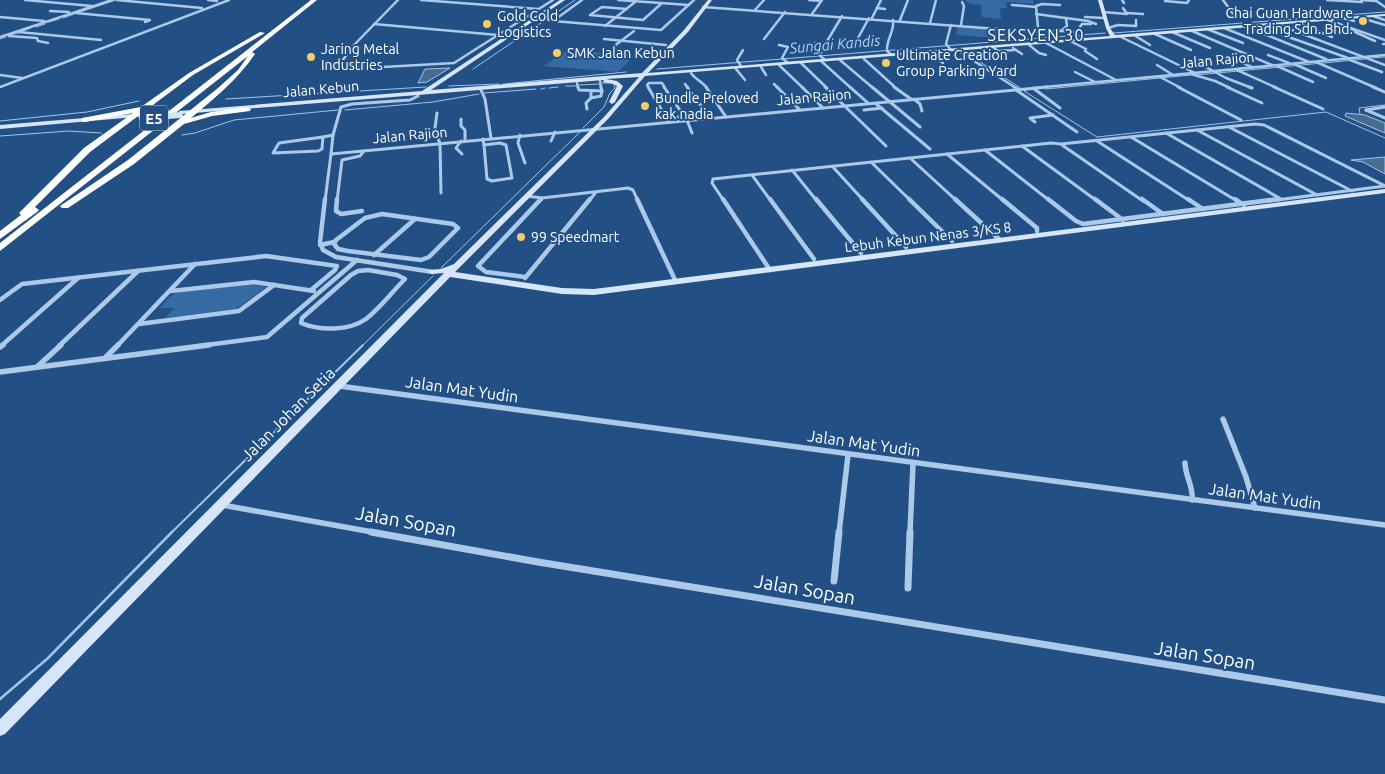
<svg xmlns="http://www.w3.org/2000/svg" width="1385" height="774" viewBox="0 0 1385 774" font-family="Ubuntu,sans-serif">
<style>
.green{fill:#366aa2}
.water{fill:#4a6b91;stroke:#a0c4ea}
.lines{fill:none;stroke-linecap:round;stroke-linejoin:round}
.stream-far2{stroke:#a0c4ea;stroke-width:1}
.stream-far1{stroke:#a0c4ea;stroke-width:2}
.stream{stroke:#a0c4ea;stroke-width:2.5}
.street-far4{stroke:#acc9e9;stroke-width:2.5}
.street-far3{stroke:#acc9e9;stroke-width:3}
.street-far2{stroke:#acc9e9;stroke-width:4.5}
.street-far1{stroke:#acc9e9;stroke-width:5.5}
.street{stroke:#acc9e9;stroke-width:7}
.secondary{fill:#d6e5f7;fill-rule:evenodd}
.highway{fill:#fff;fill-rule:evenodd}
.secondary-bridge{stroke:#d6e5f7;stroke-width:6}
.poi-dot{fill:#f5cb6e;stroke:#225085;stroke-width:2}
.labels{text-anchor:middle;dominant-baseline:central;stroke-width:4;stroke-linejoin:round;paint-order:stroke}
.far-poi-label{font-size:14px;fill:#fff;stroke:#225085;text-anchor:start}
.far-street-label{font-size:14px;fill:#fff;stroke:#225085}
.far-water-label{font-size:15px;font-style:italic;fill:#b7d3f0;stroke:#225085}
.shield{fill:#225085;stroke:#bdcada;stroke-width:1}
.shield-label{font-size:15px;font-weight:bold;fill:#fff}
.far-quarter-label{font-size:16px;letter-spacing:1px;fill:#fff;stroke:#225085}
.street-label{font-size:16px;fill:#fff;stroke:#225085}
.near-street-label{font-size:19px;fill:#fff;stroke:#225085}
</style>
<rect width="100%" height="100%" fill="#225085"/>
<g class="green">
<polygon points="965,0 1033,0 1034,4 1006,2 1007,8 1000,8 1001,19 982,17 981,5 970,4"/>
<polygon points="958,26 1009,31 1009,39 956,35"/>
<polygon points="570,49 633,57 618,72 543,66"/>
<polygon points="250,284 266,287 236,309 165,318 174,308 160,308 169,297 178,292"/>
</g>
<g class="water">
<polygon points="450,68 427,82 418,83 425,69"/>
<polygon points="1346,113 1365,115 1385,123 1385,133 1345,116"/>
<polygon points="1385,157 1385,174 1363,162 1351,160"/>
</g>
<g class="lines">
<g class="stream-far2">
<polyline points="80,12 116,0"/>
<polyline points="63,18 74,14"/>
<polyline points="49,22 59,19"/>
<polyline points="36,27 45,24"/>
<polyline points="23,31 31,28"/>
<polyline points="1114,33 1385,12"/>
<polyline points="10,35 18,33"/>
<polyline points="0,39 6,37"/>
<polyline points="963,51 1022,89"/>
<polyline points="1370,58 1385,57"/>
<polyline points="473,69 575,0"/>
<polyline points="657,69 1105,33"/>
<polyline points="1196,75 1365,59"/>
<polyline points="602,83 609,83"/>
<polyline points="503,84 626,72"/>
<polyline points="579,85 599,84"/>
<polyline points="449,86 499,84"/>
<polyline points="566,86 576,86"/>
<polyline points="549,88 558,87"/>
<polyline points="541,89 545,88"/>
<polyline points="1046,89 1191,75"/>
<polyline points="1027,90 1024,91 1097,137 1326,112 1385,138"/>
<polyline points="484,93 536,89"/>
<polyline points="226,99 426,87"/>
<polyline points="345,110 433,102 479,94"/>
<polyline points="1360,114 1359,108 1385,105"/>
<polyline points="0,121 87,112 139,101"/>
<polyline points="583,128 604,107 610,93 615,88 614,84"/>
<polyline points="182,135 195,133 234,120 338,110"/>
<polyline points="0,136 69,131 101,133"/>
<polyline points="441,268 581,131"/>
<polyline points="362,346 433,276"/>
</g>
<polyline class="stream-far1" points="171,533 363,345"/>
<polyline class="stream" points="0,699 47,659 172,532"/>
<g class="street-far4">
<polyline points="25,0 92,6"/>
<polyline points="117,0 202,8"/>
<polyline points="208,0 217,1"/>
<polyline points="398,0 354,45 342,61 343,63 383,67 454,63 553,0"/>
<polyline points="421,0 538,9"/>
<polyline points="618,0 689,5"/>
<polyline points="809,0 821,1"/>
<polyline points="1122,0 1124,3"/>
<polyline points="1223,0 1234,15"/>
<polyline points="1327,0 1362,2"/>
<polyline points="1361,0 1376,1"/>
<polyline points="1375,0 1385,7"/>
<polyline points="1165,1 1187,3 1189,0"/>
<polyline points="1012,5 1036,7"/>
<polyline points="703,7 1038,32"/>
<polyline points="877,8 885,9"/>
<polyline points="627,9 602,7 590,15 643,20 662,3"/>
<polyline points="755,10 764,0"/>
<polyline points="50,11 69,12"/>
<polyline points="1103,12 1127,14 1123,8"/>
<polyline points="76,13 150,20 145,22"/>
<polyline points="1127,13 1143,14"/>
<polyline points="812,14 822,0"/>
<polyline points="1036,14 1088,21 1096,24"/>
<polyline points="1373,16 1385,20"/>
<polyline points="0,17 44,21"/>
<polyline points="1085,17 1104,18"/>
<polyline points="1358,17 1385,25"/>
<polyline points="872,18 881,0"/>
<polyline points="1343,18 1354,21 1348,18"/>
<polyline points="900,20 908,0"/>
<polyline points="1328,20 1385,40"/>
<polyline points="553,21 661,30 694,0"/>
<polyline points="553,21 582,0"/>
<polyline points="1296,22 1332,37"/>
<polyline points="930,23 936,0"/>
<polyline points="374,24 498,35"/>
<polyline points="1276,24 1385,65"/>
<polyline points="951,25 946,44 951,50"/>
<polyline points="961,25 964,6 962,2"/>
<polyline points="1264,25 1280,34 1348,58"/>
<polyline points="605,26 635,2"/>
<polyline points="1244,26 1326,59"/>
<polyline points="1080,27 1082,24 1091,24"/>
<polyline points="1344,27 1375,41"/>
<polyline points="1108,28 1118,25 1136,26 1136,20"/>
<polyline points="1224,28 1309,62"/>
<polyline points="1207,29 1243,43"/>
<polyline points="1038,31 1061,31 1067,26 1066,19"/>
<polyline points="1062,31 1076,32 1076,35 1085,39"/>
<polyline points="1192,31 1272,65"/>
<polyline points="19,32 101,40"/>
<polyline points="1076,32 1081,32 1082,30"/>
<polyline points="1172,32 1210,48"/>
<polyline points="1155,34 1191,50"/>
<polyline points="1134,35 1150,45"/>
<polyline points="9,36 37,38 38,41 48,43"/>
<polyline points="1119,36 1195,73"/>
<polyline points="0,37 112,0"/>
<polyline points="858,38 869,18"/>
<polyline points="604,39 666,45"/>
<polyline points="764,39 785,12"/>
<polyline points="1070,41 1086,49 1085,51 1097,59"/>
<polyline points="1048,42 1039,38 1036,6 1042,4 1060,5"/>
<polyline points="815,43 826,43 842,16"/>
<polyline points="1046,43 1116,80"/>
<polyline points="1028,44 1039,53 1046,55"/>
<polyline points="1383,44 1385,44"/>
<polyline points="779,45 788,47 782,58 787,62"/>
<polyline points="613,47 634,31"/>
<polyline points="993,47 1005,57"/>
<polyline points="1013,48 1022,54"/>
<polyline points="957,50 1016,88"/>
<polyline points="822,51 819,55 824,59"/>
<polyline points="999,51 1015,50"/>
<polyline points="929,52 943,63"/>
<path d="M892 55 887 51C886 39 895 31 893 20"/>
<polyline points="1268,55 1289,63"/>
<polyline points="1227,56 1252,67"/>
<polyline points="864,59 896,88"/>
<polyline points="840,60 873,88"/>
<polyline points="1350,60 1382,72"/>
<polyline points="821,61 851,88"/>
<polyline points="1316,62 1376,88"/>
<polyline points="801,63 827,88"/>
<polyline points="1294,64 1326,78"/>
<polyline points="779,65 803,88"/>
<polyline points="1157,65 1173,75"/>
<polyline points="741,66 737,60 743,50"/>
<polyline points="1204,66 1226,78 1252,88"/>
<polyline points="1277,66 1313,82"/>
<polyline points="761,67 766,75"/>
<polyline points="736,69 745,80"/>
<polyline points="1237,70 1277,88"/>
<polyline points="1075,72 1095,82"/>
<path d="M691 73C696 80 703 82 707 88"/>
<polyline points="1191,74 1215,81 1230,88"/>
<polyline points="0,75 22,78"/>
<polyline points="1160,77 1181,88"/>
<polyline points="600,81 601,88"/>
<polyline points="577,83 578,88"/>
<polyline points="685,84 688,88"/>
<polyline points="774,84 778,88"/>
<polyline points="0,87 229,0"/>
<polyline points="649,88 647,85 649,83 662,83 665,88"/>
<polyline points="1034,88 1385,55"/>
</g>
<g class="street-far3">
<polyline points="578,87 579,90 602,91 601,87"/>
<polyline points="648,87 667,119"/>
<polyline points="664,87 684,116 667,119"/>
<polyline points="687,87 710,118"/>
<polyline points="706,87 726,117"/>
<polyline points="777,87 800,110"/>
<polyline points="802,87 823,108"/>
<polyline points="825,87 886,146"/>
<polyline points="850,87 868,103"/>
<polyline points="872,87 920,127"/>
<polyline points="894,87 911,99"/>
<polyline points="1014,87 1018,89"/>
<polyline points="1178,87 1241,120"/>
<polyline points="1227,87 1262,103"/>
<polyline points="1249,87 1252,88"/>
<polyline points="1274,87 1323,109"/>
<polyline points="1373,87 1385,92"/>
<polyline points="1033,88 1060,108"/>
<polyline points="481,90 485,99 491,138"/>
<polyline points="1016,90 1077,132"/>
<polyline points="591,91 591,98 601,96 602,91"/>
<polyline points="418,96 410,100 352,104 341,107 333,135 331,154 1047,87"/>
<polyline points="914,99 920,104 922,111"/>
<polyline points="875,103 930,149"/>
<polyline points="587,109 586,103 591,98"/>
<polyline points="864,110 882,108"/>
<polyline points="1366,110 1385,118"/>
<polyline points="1366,110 1385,107"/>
<polyline points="437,113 435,128 440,144 441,193"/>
<polyline points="688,116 707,114"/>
<polyline points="461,119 461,126 465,130 465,141"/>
<polyline points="667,119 670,122"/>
<polyline points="687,120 692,133"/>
<polyline points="1035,122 1030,118 1053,115"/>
<polyline points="1229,127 1352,191"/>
<polyline points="1197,130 1317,195"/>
<polyline points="1166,133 1281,199"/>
<polyline points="520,135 518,143 525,163"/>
<polygon points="323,137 322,149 318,151 273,153 279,143"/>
<polyline points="323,137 333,135"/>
<polyline points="1131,137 1237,201"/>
<polyline points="483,139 484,145"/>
<polyline points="461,141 456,148 462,154"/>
<polyline points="551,141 555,132"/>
<polyline points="1097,141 1190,201"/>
<polygon points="500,143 506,145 512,178 492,181 487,179 484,145"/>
<polyline points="1062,145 1143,201"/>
<polyline points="1022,146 1097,201"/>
<polyline points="985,150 1050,201"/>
<polyline points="947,154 1004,201"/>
<polyline points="910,158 957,201"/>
<polyline points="871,162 911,201"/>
<polyline points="832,166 864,201"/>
<polyline points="792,170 817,201"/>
<polyline points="752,175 771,201"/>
<polyline points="527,196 542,198"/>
<polyline points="325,201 331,154"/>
<polyline points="337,201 342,160 360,156 364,151"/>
<polyline points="540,201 542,198 628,188 633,190 638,201"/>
<polyline points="589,201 596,192"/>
<polyline points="724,201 712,183 713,179 1051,143 1061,144 1255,124 1264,125 1385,186"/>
<polyline points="1269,201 1385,186"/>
</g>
<g class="street-far2">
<polyline points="325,199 320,242 323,250 336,257 433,272"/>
<polyline points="337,199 336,211 341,214 362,211"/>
<polyline points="637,199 676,282"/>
<polyline points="723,199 770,270"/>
<polyline points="770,199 814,259"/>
<polyline points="816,199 861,253"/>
<polyline points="862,199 906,247"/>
<polyline points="909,199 952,241"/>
<polyline points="955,199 1000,240"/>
<polyline points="1002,199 1037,228 1037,231"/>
<polyline points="1048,199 1076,221 1083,224 1279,199"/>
<polyline points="1095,199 1123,220"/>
<polyline points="1142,199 1163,214"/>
<polyline points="1188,199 1203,209"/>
<polyline points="1235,199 1244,205"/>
<polygon points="382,214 453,224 458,228 429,257 421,260 348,251 338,249 334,244 336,240 365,218"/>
<polyline points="320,245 334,242"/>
<polyline points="374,255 415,219"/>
<path d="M368 270 397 275 405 279C392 292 380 308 366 319 349 331 320 331 301 323L302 318 351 275 358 271Z"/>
<polyline points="525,277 486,272 478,266 541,199"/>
<polyline points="525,278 590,199"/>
<polyline points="171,291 254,282 314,291"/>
<polyline points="0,300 22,284 266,256 337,266 335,270 311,290"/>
<polyline points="139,324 239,311 274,285"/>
<polyline points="1,346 78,278"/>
<polyline points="59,346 138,271"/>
<polyline points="117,346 195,264"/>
<polyline points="199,346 267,337 357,260"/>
</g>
<g class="street-far1">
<polyline points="0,347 3,345"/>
<polyline points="106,357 118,345"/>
<polyline points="37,367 61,345"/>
<polyline points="0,372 209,345"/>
<polyline points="339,386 1385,525"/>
<polyline points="1223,419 1246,477 1255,508"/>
<path d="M1185 463C1185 476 1194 487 1192 500"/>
<polyline points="222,505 378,533"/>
<polyline points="839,533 848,455"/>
<polyline points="910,533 913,464"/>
</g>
<g class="street">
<polyline points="371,532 538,562 1385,700"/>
<polyline points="834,581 839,532"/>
<polyline points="908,588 910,532"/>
</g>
<g class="secondary">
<polygon points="560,0 565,0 431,90 642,73 684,30 708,0 712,0 688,32 648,73 1110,36 1106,28 1098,0 1102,0 1110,28 1115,35 1385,14 1385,16 645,76 608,119 455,272 562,288 594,289 1385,189 1385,193 594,295 562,294 450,277 5,734 0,736 0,719 444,273 432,274 428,272 429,270 441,269 454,264 604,117 639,77 606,79 617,81 623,86 615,102 612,104 609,102 617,86 613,84 603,82 604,80 181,114 179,113 179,111 422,91"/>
<polygon points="145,113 148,115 147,116 0,129 0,125"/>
</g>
<g class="highway">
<path d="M311 0H317L252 52 255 54C237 80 215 98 191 118L211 112 247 107 251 109 250 111 212 116 184 124 134 164 68 208H62L60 206 128 160 218 88 238 70 248 56 0 251V243Z"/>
<polygon points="260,32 265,33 193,75 90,152 35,207 39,210 37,212 0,239 0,231 21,215 19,213 84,148 133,113 85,122 82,122 82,118 141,107 189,73"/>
</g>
<polyline class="secondary-bridge" points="142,118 180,115"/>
</g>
<g class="poi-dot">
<circle cx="1363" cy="21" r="5"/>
<circle cx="487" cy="24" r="5"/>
<circle cx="557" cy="53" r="5"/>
<circle cx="311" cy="57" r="5"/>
<circle cx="886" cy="63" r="5"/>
<circle cx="645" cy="106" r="5"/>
<circle cx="521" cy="237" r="5"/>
</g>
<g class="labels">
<g class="far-poi-label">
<text x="1353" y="13" text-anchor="end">Chai Guan Hardware<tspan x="1353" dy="16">Trading Sdn. Bhd.</tspan></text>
<text x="497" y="16">Gold Cold<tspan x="497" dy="16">Logistics</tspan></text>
<text x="321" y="49">Jaring Metal<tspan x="321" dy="16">Industries</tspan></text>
<text x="567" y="53">SMK Jalan Kebun</text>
<text x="896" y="55">Ultimate Creation<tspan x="896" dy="16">Group Parking Yard</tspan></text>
<text x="655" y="98">Bundle Preloved<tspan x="655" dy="16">kak nadia</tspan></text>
<text x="531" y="237">99 Speedmart</text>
</g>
<g class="far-street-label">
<text transform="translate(1217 60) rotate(-5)">Jalan Rajion</text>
<text transform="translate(321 89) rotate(-5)">Jalan Kebun</text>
<text transform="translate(814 97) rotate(-5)">Jalan Rajion</text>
<text transform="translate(410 135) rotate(-5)">Jalan Rajion</text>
<text transform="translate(928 237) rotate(-7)">Lebuh Kebun Nenas 3/KS 8</text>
</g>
<g class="far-water-label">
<text transform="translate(835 44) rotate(-5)">Sungai Kandis</text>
</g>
<rect class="shield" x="140" y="105.5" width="28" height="25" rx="4"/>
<g class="shield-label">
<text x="154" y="118">E5</text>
</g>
<g class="far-quarter-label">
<text x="1036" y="35">SEKSYEN 30</text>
</g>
<g class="street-label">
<text transform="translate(462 389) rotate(8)">Jalan Mat Yudin</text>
<text transform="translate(288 414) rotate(-45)">Jalan Johan Setia</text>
<text transform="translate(864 443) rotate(8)">Jalan Mat Yudin</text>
<text transform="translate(1265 496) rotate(8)">Jalan Mat Yudin</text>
</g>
<g class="near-street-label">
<text transform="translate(406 521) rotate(10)">Jalan Sopan</text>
<text transform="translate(805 589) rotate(10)">Jalan Sopan</text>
<text transform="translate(1205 655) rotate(9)">Jalan Sopan</text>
</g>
</g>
</svg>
